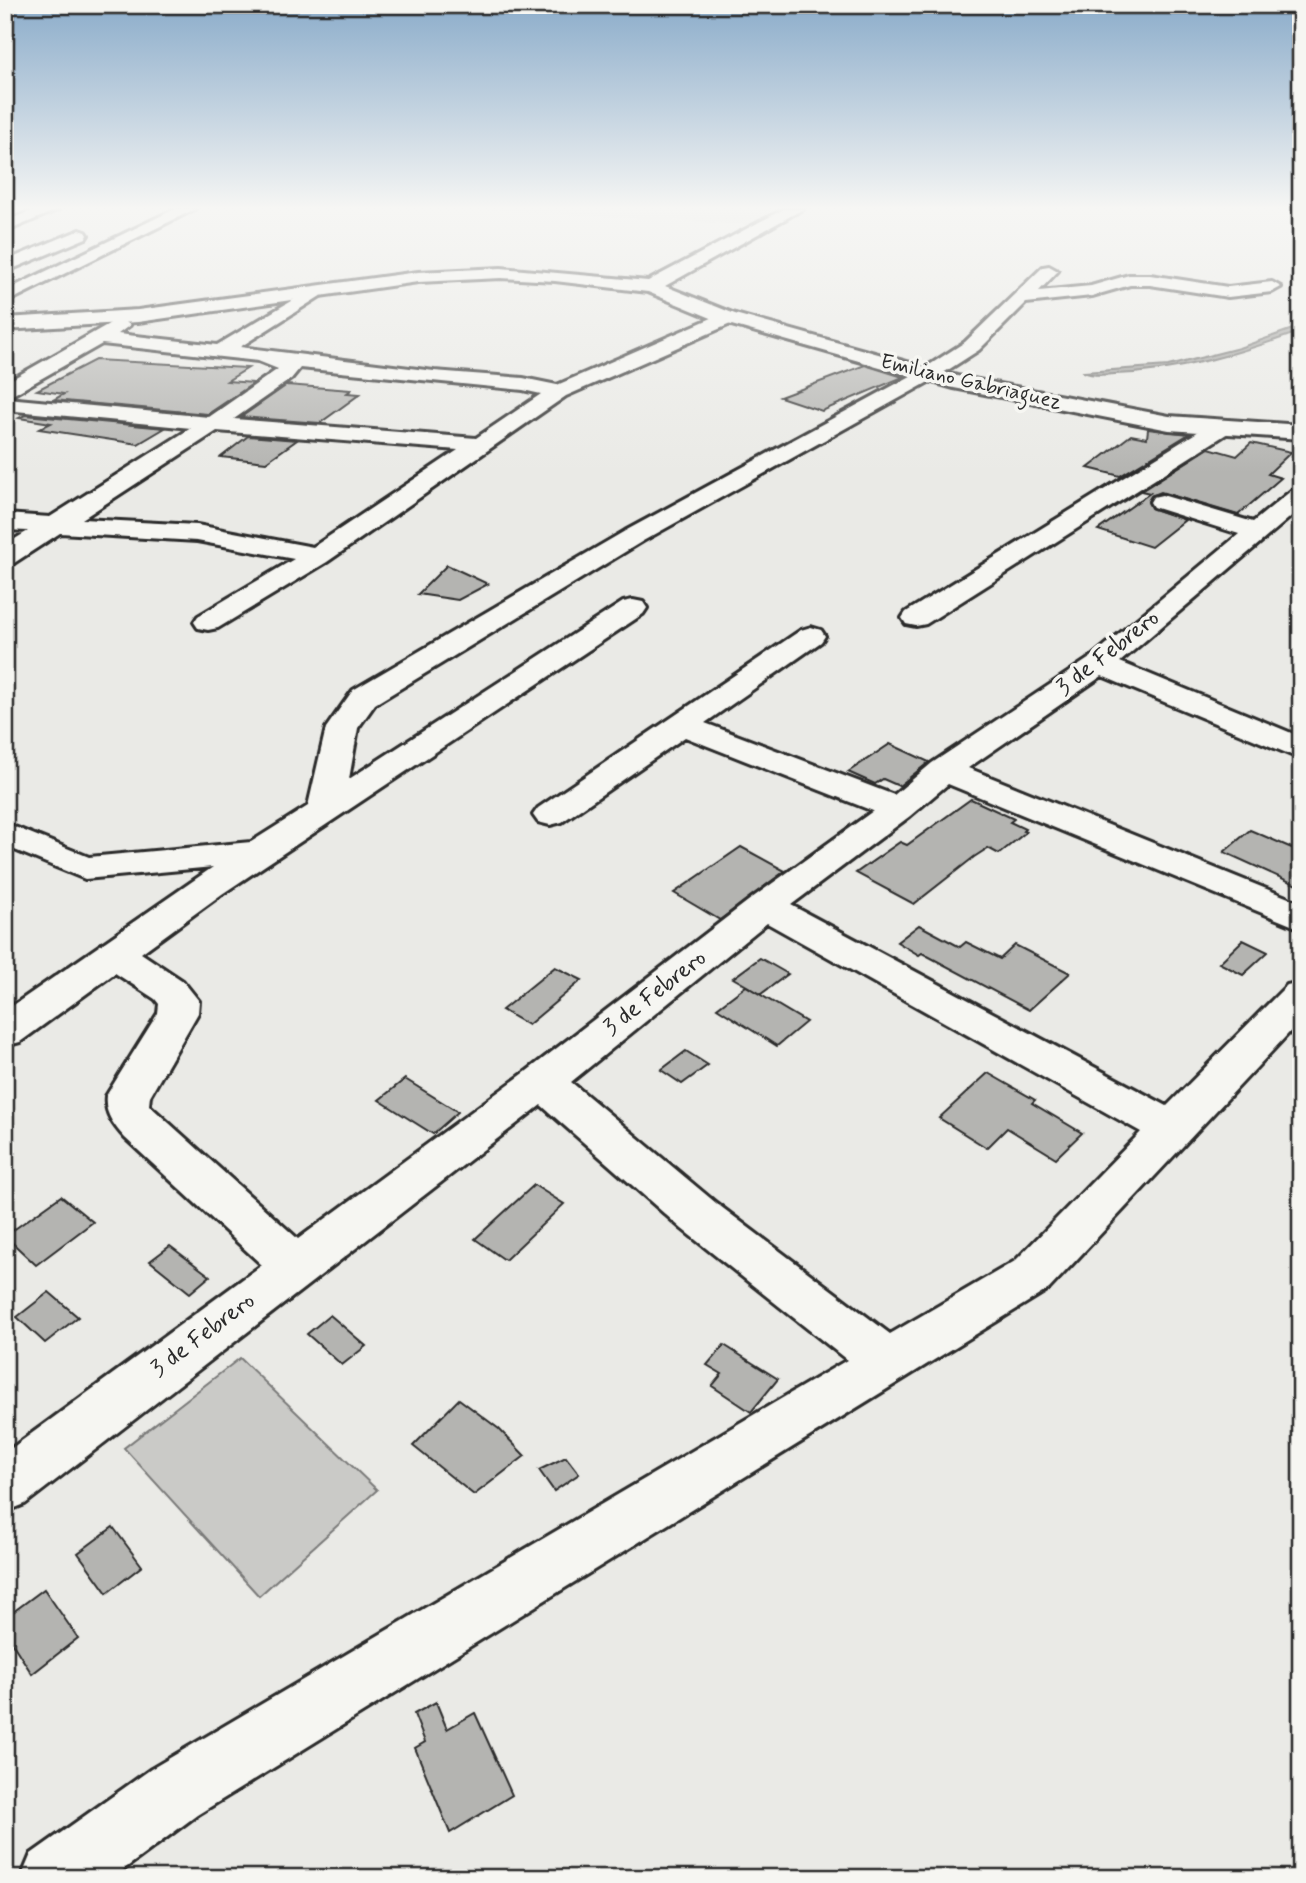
<svg xmlns="http://www.w3.org/2000/svg" width="1306" height="1883" viewBox="0 0 1306 1883" font-family="Mynerve,sans-serif">
<style>
.built{fill:#dadad6}
.green{fill:#cacac7;stroke:#7a7a79;stroke-width:2}
.water{fill:#a1a19e;stroke:#727270;stroke-width:2}
.building{fill:#b4b4b1;stroke:#2b2b2b;stroke-width:2}
.lines{fill:none;stroke-linecap:round;stroke-linejoin:round}
.minor-casing{stroke:#2b2b2b;stroke-width:6}
.major-casing{stroke:#2b2b2b;stroke-width:6}
.minor{fill:#f6f6f2;fill-rule:evenodd}
.major{fill:#f6f6f2;fill-rule:evenodd}
.labels{text-anchor:middle;dominant-baseline:central;stroke-width:7;stroke-linejoin:round;paint-order:stroke}
.far-street-label{font-size:21px;fill:#2b2b2b;stroke:#f6f6f2}
.street-label{font-size:24px;fill:#2b2b2b;stroke:#f6f6f2}
</style>
<rect width="100%" height="100%" fill="#eaeae6"/>
<filter id="ink" filterUnits="userSpaceOnUse"><feTurbulence type="fractalNoise" baseFrequency=".0143" numOctaves="2"/><feDisplacementMap in="SourceGraphic" scale="14" xChannelSelector="R" yChannelSelector="G"/><feConvolveMatrix kernelMatrix="1 2 1 2 8 2 1 2 1" color-interpolation-filters="sRGB"/></filter>
<g filter="url(#ink)">
<polygon class="built" points="489,209 778,209 748,225"/>
<polygon class="green" points="240,1358 377,1490 259,1596 124,1448"/>
<path class="water" d="M1301 326V331C1241 353 1179 372 1115 374 1105 375 1092 376 1084 372L1168 366 1239 348Z"/>
<g class="building">
<polygon points="95,360 248,368 227,381 254,383 208,414 53,400 64,394 37,390"/>
<polygon points="865,365 903,377 822,411 780,397"/>
<polygon points="287,385 351,390 347,393 360,394 320,423 241,417"/>
<polygon points="25,415 165,428 138,444 39,429 51,423 19,418"/>
<polygon points="1148,429 1189,434 1120,476 1088,468 1131,435 1147,438"/>
<polygon points="248,436 297,440 266,462 221,457"/>
<polygon points="1251,443 1291,452 1268,474 1281,478 1238,515 1161,492 1151,496 1148,501 1151,508 1185,520 1151,547 1098,530 1150,493 1141,491 1209,448 1237,456"/>
<polygon points="447,565 488,584 458,600 418,594"/>
<polygon points="890,744 929,762 899,786 883,779 875,784 848,772"/>
<polygon points="971,799 1014,819 1010,822 1025,829 1023,831 1026,832 999,854 988,848 974,857 914,904 856,873 900,842 907,845"/>
<polygon points="1250,830 1301,852 1301,887 1224,852"/>
<polygon points="741,847 785,871 720,920 674,893"/>
<polygon points="919,925 960,947 966,942 1000,959 1015,945 1070,973 1029,1010 922,953 919,955 897,942"/>
<polygon points="1243,940 1268,952 1243,975 1219,963"/>
<polygon points="760,958 788,974 761,994 733,978"/>
<polygon points="555,967 582,980 528,1025 502,1010"/>
<polygon points="746,986 806,1022 777,1046 717,1008"/>
<polygon points="686,1051 708,1065 682,1084 661,1070"/>
<polygon points="988,1073 1035,1100 1032,1103 1082,1133 1056,1158 1007,1128 987,1148 939,1118"/>
<polygon points="405,1079 458,1112 433,1134 379,1100"/>
<polygon points="534,1185 564,1204 505,1260 475,1239"/>
<polygon points="61,1196 93,1222 36,1265 5,1236"/>
<polygon points="170,1246 210,1276 190,1293 150,1261"/>
<polygon points="49,1292 78,1317 45,1343 17,1317"/>
<polygon points="330,1315 366,1346 342,1365 307,1334"/>
<polygon points="724,1345 778,1379 751,1412 712,1386 722,1374 707,1365"/>
<polygon points="459,1399 499,1429 525,1456 474,1495 413,1446"/>
<polygon points="566,1457 579,1474 554,1491 539,1470"/>
<polygon points="113,1527 142,1566 107,1593 78,1553"/>
<polygon points="44,1589 78,1638 32,1674 5,1632 5,1618"/>
<polygon points="436,1702 447,1729 475,1713 512,1795 450,1833 415,1748 425,1742 414,1714"/>
</g>
<g class="lines">
<g class="minor-casing">
<g id="minor">
<polygon points="37,209 59,209 5,232 5,221"/>
<polygon points="175,209 195,209 5,303 5,291"/>
<polygon points="80,230 86,232 88,235 86,238 5,272 5,261"/>
<path d="M1049 266 1058 271 1039 291 1091 286 1129 275H1150L1228 287 1272 282 1281 287 1272 292 1228 297 1150 285H1130L1092 296 1026 303 979 350 934 379 643 541 375 704 358 728 349 779 623 602 633 600 643 602 647 608 643 614 222 894 141 953 183 981 199 1001 198 1013 150 1096 149 1105 298 1239 527 1071 752 898 873 811 685 737 562 822 550 825 538 822 533 815 538 808 801 630 811 627 821 630 825 636 821 642 705 723 894 795 932 763 1090 658 1239 534 1153 507 1150 502 1153 497 1162 495 1253 522 1292 490 1301 488V508L1120 662 1301 737V759L1102 676 968 768 1301 903V929L948 784 910 816 791 905 1167 1106 1287 985 1301 982V1020L1049 1289 197 1815 112 1878H21L31 1854 151 1769 847 1360 682 1229 541 1105 25 1504 5 1512V1453L262 1265 125 1138C114 1126 104 1113 106 1096L158 1013 159 1004 155 999 115 973 20 1042 5 1046V1011L213 867 85 879 5 846V823L89 857 251 842 308 806 326 728 353 690 625 531 920 371 965 342 1043 267ZM767 923 1141 1132 1015 1261 890 1334 716 1203 571 1082Z"/>
<path d="M316 286 322 287 325 291 322 295 240 347 434 371 523 378 557 385 721 314H735L737 318 735 322 566 396 327 562 218 628 208 630 198 628 194 622 198 616 294 559 197 541 60 533 14 563 5 565V545L28 531 5 530V514L50 517 191 428 5 410V383L114 321 121 319 130 325 118 334 217 345ZM102 344 258 361 278 369 209 417 7 398ZM300 368 523 390 541 394 476 438 234 419 291 379ZM217 431 458 450 313 547 197 525 82 519Z"/>
<polygon points="1220,421 1228,423 1231,428 1228,433 926,624 916,626 906,624 902,618 906,612 1212,423"/>
</g>
</g>
<g class="major-casing">
<polygon id="major" points="784,209 803,209 665,286 735,314 957,376 1169,416 1301,425 1301,439 1169,430 954,388 721,322 648,292 555,281 501,278 418,282 138,322 5,330 5,318 138,310 418,272 501,268 648,281"/>
</g>
<use href="#minor" class="minor"/>
<use href="#major" class="major"/>
</g>
</g>
<linearGradient id="sky" x2="0" y2="1"><stop stop-color="#8bacca"/><stop offset="0.44" stop-color="#f6f6f4"/><stop offset="1" stop-color="#f6f6f4" stop-opacity="0"/></linearGradient>
<rect width="1306" height="473" fill="url(#sky)"/>
<g class="labels">
<g class="far-street-label">
<text transform="translate(971 382) rotate(13)">Emiliano Gabriaguez</text>
</g>
<g class="street-label">
<text transform="translate(1108 653) rotate(-38)">3 de Febrero</text>
<text transform="translate(655 993) rotate(-38)">3 de Febrero</text>
<text transform="translate(203 1335) rotate(-37)">3 de Febrero</text>
</g>
</g>
<rect width="1306" height="1883" fill="none" stroke="#f6f6f2" stroke-width="28"/>
<rect x="14" y="14" width="1278" height="1855" fill="none" stroke="#2b2b2b" stroke-width="2.5" filter="url(#ink)"/>
</svg>
